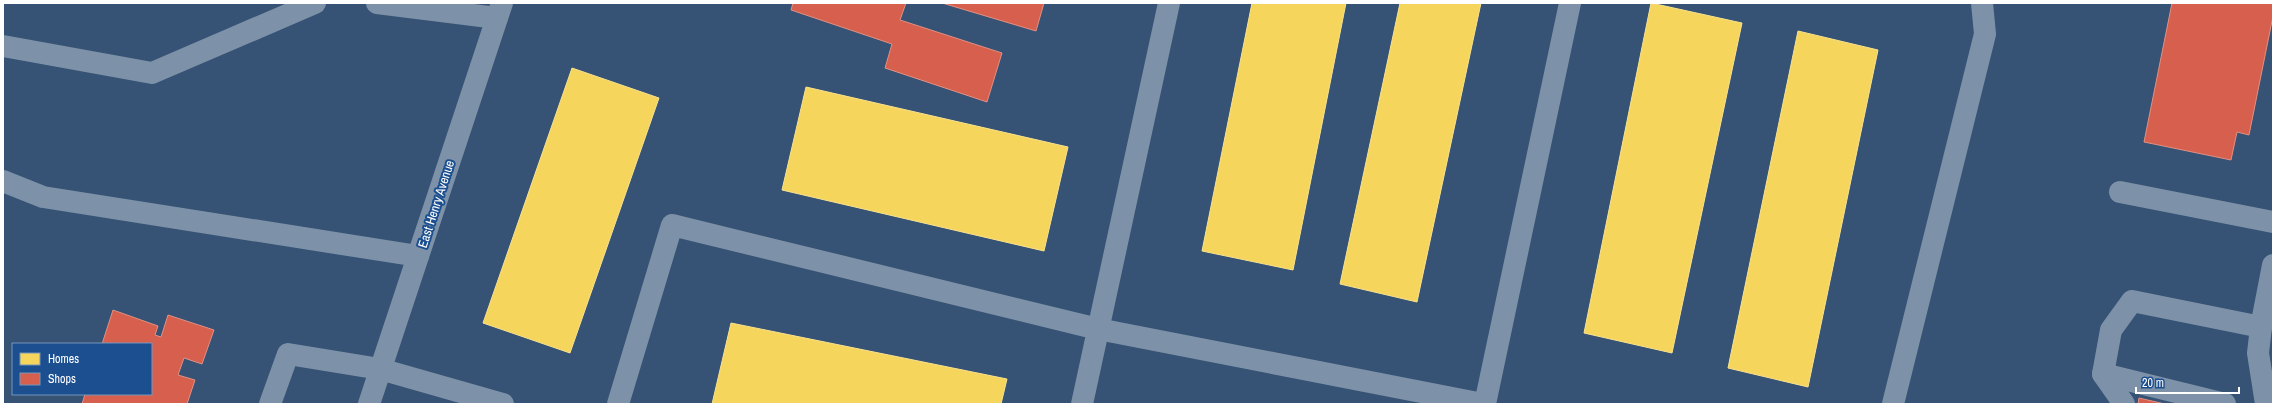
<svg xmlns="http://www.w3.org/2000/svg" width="2276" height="407" viewBox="0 0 2276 407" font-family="'Archivo Narrow',sans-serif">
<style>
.homes{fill:#f6d55c;stroke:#f9e28d}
.shops{fill:#d6604d;stroke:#e29082}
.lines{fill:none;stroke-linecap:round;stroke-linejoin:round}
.minor{stroke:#7d92a8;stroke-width:22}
.labels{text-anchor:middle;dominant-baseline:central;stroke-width:4;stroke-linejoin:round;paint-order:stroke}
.street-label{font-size:13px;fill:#fff;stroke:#1b4f8f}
</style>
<rect width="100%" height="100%" fill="#365274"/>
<g class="homes">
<polygon points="1252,3 1346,3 1293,270 1202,251"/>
<polygon points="1400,3 1481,3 1417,302 1340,284"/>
<polygon points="1651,3 1742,23 1672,353 1584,333"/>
<polygon points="1798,31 1878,50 1808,387 1728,368"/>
<polygon points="572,68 659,98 570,353 483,323"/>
<polygon points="806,87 1068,147 1044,251 782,190"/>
<polygon points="731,323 1007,379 1001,404 712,404"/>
</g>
<g class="shops">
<polygon points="793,3 906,3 900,20 1002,53 987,102 885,68 892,44 791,10"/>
<polygon points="942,3 1044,3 1036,31"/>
<polygon points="2172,3 2273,3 2273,16 2249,135 2237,132 2231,160 2144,142"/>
<polygon points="113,310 158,326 155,335 161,337 168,315 214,330 202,364 184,358 178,375 195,380 187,404 82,404 85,394 151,394 151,344 102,344"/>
<polygon points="2139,398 2165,404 2138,404"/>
</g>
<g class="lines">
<g class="minor">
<polyline points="377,3 497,18"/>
<polyline points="3,46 152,73 315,3"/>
<polyline points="3,181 43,197 418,256"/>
<polyline points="2120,192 2273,222"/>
<polyline points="2103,374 2225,404"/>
<polyline points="270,404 288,354 380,369 503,404"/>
<polyline points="369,404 502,3"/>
<polyline points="618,404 672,225 1098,329 1483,404"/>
<polyline points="1082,404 1169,3"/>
<polyline points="1485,404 1570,3"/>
<polyline points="1893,404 1985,34 1982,3"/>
<polyline points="2124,404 2103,374 2111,330 2132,301 2261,327"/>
<polyline points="2266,404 2258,353 2261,327 2273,265"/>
</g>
</g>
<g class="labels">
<g class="street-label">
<text transform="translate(436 204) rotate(-72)">East Henry Avenue</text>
</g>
</g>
<rect width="2276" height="407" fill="none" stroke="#ffffff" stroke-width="8"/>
<rect x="12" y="343" width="140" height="52" fill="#1b4f8f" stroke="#7695bc"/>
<rect x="20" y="353" width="20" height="12" fill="#f6d55c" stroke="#7695bc"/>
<text x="48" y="363" font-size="12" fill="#ffffff">Homes</text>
<rect x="20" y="373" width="20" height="12" fill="#d6604d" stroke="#7695bc"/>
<text x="48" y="383" font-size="12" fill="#ffffff">Shops</text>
<path d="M2136 387v6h103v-6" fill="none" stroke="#ffffff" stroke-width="2"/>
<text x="2142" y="387" font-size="12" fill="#ffffff" stroke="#1b4f8f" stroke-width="3" paint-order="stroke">20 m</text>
</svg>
